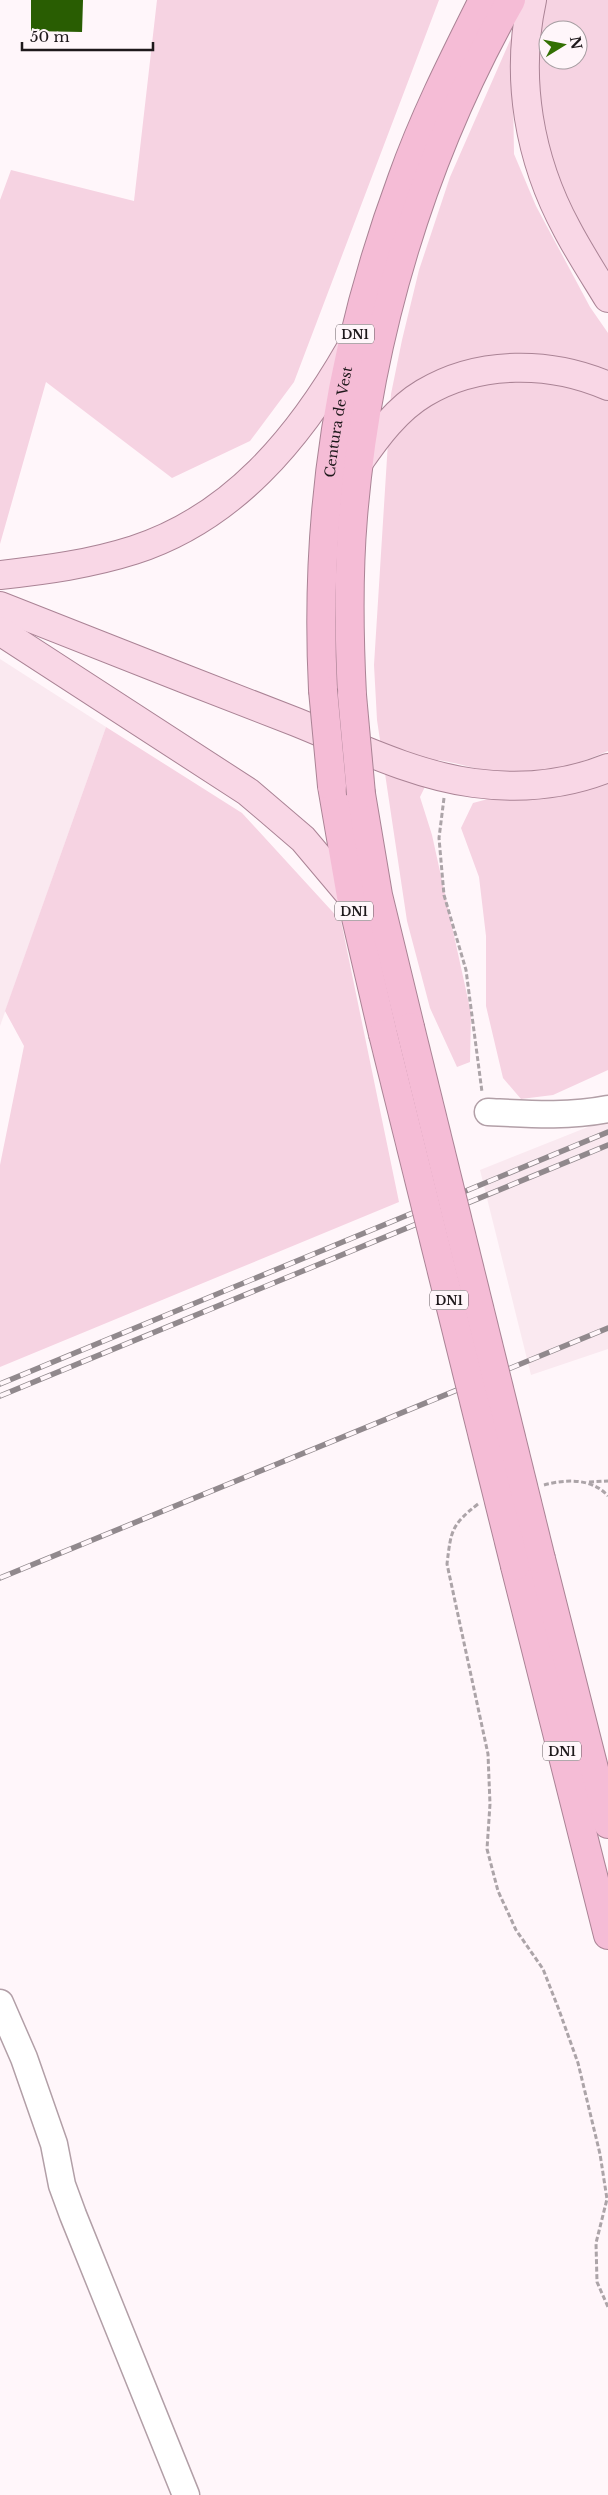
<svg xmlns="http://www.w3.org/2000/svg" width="608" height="2495" viewBox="0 0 608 2495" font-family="'Libre Baskerville',serif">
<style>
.built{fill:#fae9f0}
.green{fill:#f6d3e2;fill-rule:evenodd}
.building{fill:#295d02}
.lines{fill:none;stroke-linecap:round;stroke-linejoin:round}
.minor-casing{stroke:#b29fa7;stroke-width:29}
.major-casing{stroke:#aa8395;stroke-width:30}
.highway-casing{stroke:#aa8395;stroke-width:30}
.path{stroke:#aca4a8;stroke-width:3;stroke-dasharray:5 2.5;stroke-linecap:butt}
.minor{stroke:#fff;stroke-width:26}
.major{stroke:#f9d7e6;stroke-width:28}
.highway{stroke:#f5bcd6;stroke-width:28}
.rail-casing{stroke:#91898d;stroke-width:5.5}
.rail{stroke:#fff6fa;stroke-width:4;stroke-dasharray:11;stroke-linecap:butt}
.highway-bridge-casing{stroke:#aa8395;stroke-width:30;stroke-linecap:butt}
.highway-bridge{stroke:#f5bcd6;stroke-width:28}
.labels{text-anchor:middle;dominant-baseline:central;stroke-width:5;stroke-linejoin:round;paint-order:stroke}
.shield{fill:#fff6fa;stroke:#625b5e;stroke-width:1}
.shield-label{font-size:12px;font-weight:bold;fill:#1e181b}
.street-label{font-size:14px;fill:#1e181b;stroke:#fff6fa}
</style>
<rect width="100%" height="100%" fill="#fff6fa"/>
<g class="built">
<polygon points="0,659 106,727 0,1026"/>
<polygon points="608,1119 608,1349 531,1375 480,1170"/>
</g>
<g class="green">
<polygon points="157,0 439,0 294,382 250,441 172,478 46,382 0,544 0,200 11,170 134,201"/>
<path d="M542 0H608V281L563 197 532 106ZM548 30H578V60H548Z"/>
<path d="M512 36 514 154 536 206 590 307 608 333V751C576 765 542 777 506 774 483 772 460 763 438 760L420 797 432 835 471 1013 470 1062 457 1067 430 1008 407 921 377 720 374 665 391 394 402 340 419 270 450 177Z"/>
<polygon points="106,727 242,813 341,921 399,1202 0,1367 0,1165 24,1046 5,1011"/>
<polygon points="608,782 608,1070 553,1095 521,1099 503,1078 486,1006 486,936 479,877 461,828 473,803 499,796 540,798 589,789"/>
</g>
<polygon class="building" points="31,0 83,0 82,32 31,31"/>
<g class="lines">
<g class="minor-casing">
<g id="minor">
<path d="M488 1112C529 1114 568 1117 608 1109"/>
<polyline points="0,2003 24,2058 54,2144 62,2185 73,2215 186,2495"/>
</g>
</g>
<g class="major-casing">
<g id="major">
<path d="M532 0C515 78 529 159 567 229 579 252 594 275 608 298"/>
<path d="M359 462C377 436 397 409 424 393 479 360 551 361 608 386"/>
<path d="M0 575C46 570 90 564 134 550 233 518 299 438 349 351"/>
<path d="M0 606C99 645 197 684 296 722 353 745 413 775 474 783 519 789 566 785 608 768"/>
<polyline points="0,631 248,792 303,839 351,896"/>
</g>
</g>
<g class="highway-casing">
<g id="highway">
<path id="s1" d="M323 690C314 511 340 347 402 179 424 117 454 58 483 0"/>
<path d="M352 695C349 636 348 576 353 517 368 337 422 157 511 0"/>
<polyline points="332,786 351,896 383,1034"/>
<polyline points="361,794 378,895 410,1027"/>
<polyline points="541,1559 608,1824"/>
<polyline points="515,1566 608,1935"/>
</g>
</g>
<g class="path">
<polyline points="444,798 439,838 444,895 466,970 482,1092"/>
<polyline points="589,1482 608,1481"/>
<path d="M544 1485C566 1479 592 1478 608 1496"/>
<path d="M478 1504C451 1525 451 1531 447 1564L488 1754 490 1804 487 1849 498 1891 516 1930 543 1969 559 2010 578 2063 600 2154 607 2199 596 2243 597 2282 608 2307"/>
</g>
<use href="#minor" class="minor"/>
<use href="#major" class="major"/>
<use href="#highway" class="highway"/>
<g class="rail-casing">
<g id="rail">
<polyline points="0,1384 608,1132"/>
<polyline points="0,1396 608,1145"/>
<polyline points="0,1578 608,1328"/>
</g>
</g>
<use href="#rail" class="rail"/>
<g class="highway-bridge-casing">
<g id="highway-bridge">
<polyline points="323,690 332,786"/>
<polyline points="352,695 361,794"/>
<polyline points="410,1027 541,1559"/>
<polyline points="383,1034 515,1566"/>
</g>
</g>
<use href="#highway-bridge" class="highway-bridge"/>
</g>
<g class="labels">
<g class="shield">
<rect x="336" y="324.5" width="38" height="19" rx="4"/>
<rect x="335" y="901.5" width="38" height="19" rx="4"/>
<rect x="430" y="1290.5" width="38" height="19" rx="4"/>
<rect x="543" y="1741.5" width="38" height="19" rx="4"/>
</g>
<g class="shield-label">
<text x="355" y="334">DN1</text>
<text x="354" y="911">DN1</text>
<text x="449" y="1300">DN1</text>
<text x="562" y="1751">DN1</text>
</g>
<g class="street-label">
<text stroke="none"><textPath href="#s1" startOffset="269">Centura de Vest</textPath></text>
</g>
</g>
<g transform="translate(563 45) rotate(80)"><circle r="24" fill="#fff6fa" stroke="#a59da1"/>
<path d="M0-4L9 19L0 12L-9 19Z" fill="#337003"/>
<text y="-8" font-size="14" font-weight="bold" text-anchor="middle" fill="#1e181b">N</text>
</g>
<path d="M22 42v8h131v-8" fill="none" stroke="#1e181b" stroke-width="2.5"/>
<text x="30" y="42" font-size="15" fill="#1e181b" stroke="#fff6fa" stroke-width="4" paint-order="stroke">50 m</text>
</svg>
